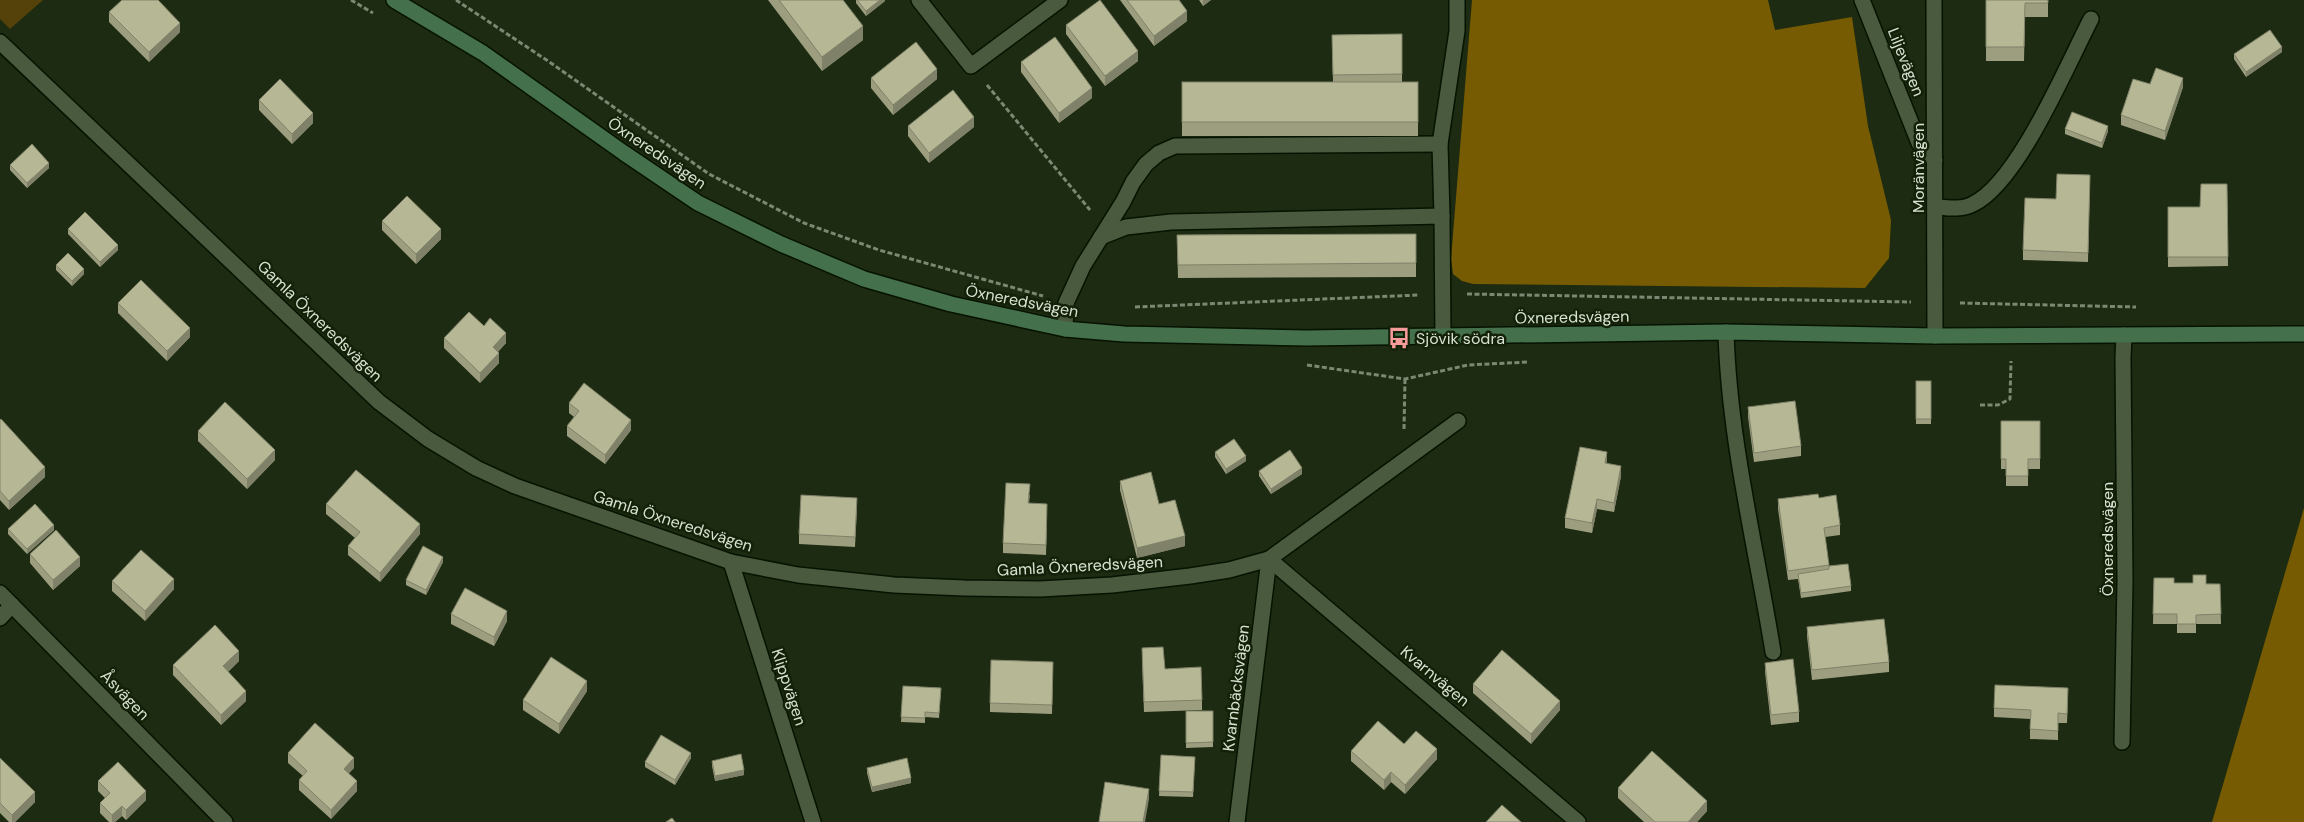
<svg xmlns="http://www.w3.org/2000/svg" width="2304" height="822" viewBox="0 0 2304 822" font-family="'DM Sans',sans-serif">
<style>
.green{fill:#55420b}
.forest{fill:#765b02}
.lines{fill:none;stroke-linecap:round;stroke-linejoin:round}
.lane-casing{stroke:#061300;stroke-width:18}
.street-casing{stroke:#061300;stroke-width:18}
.secondary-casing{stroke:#061300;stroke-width:18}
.path{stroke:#7d8874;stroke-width:3;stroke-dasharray:5 2.5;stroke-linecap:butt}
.lane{stroke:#495a3e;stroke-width:15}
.street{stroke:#495a3e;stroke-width:15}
.secondary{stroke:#45704c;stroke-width:15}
.wall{fill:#9d9e80}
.shaded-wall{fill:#7f8168}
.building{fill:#b6b895;stroke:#7f8168}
.labels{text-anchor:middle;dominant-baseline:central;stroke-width:5;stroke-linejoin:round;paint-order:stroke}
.street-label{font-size:16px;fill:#d8e1d1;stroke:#132108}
.poi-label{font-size:16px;fill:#d8e1d1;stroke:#132108;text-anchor:start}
</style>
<rect width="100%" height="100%" fill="#1c2b11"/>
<polygon class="green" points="0,0 43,0 10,29 0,19"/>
<g class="forest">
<polygon points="1472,0 1768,0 1775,30 1852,17 1868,126 1891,220 1889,258 1865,288 1473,284 1462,281 1453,274 1451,259"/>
<polygon points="2304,508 2304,822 2212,822"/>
</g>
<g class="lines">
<g class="lane-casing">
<g id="lane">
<polyline points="919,0 971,66 1060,0"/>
<path d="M1936 207C1948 208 1962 210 1973 204 2018 183 2067 65 2091 19"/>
<polyline points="1442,216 1440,144 1457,31 1457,0"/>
<polyline points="1101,237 1126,227 1171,222 1442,216 1443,337"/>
<polyline points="1065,329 1066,303 1083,266 1123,202 1133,182 1146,164 1159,153 1175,146 1440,144"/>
<path d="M1726 332C1729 440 1756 546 1773 652"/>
<polyline points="2122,742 2125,581 2123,358 2124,335"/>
</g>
</g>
<g class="street-casing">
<g id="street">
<polyline points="1862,0 1919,143 1935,160"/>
<polyline points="1934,0 1935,336"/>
<polyline points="0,42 379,402 428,439 476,468 515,486 731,562 798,575 894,585 964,588 1040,589 1112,585 1190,576 1229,570 1269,559 1458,421"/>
<polyline points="1269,559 1578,822"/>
<polyline points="731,562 813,822"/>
<polyline points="0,593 225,822"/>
<polyline points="0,618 12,605"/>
<polyline points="1237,822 1269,559"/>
</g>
</g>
<g class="secondary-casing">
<polyline id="secondary" points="394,0 483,53 624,153 698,203 781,244 864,279 951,304 1065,329 1124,334 1306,338 1726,332 1935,336 2304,334"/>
</g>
<g class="path">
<polyline points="351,0 373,13"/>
<polyline points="456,0 548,61 709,174 804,223 879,250 1043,296"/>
<polyline points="987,85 1090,210"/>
<polyline points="1467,294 1911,302"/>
<polyline points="1960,303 2136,307"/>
<polyline points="1135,307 1419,295"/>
<polyline points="1307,365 1405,379 1468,365 1528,362"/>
<polyline points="1980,405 1998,405 2010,399 2011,361"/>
<polyline points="1404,429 1405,379"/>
</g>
<use href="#lane" class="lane"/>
<use href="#street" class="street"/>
<use href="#secondary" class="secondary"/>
</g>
<g class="wall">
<polygon points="768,0 843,0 863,40 822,71"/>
<polygon points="856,0 885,0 885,1 866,16 856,3"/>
<polygon points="1120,0 1179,0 1187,21 1154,46"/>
<polygon points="1199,0 1211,0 1203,6"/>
<polygon points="1986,0 2048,0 2048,17 2025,17 2024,61 1986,61"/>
<polygon points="109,12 180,32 149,62 109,22"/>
<polygon points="1066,25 1138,61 1105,86 1066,34"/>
<polygon points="1402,34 1402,82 1418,82 1418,136 1182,136 1182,82 1333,82 1332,35"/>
<polygon points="2282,52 2246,77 2234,59 2234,54"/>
<polygon points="1021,62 1092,98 1059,123 1021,72"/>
<polygon points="871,78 937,79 893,115 871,88"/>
<polygon points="2150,84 2183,87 2165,140 2121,125 2121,115"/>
<polygon points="259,100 313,123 292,144 259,110"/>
<polygon points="908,126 974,127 929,163 908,136"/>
<polygon points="2065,129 2108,131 2102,148 2065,134"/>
<polygon points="10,165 49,168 27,188 10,170"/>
<polygon points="2090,175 2088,262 2023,260 2023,250 2056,199"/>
<polygon points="2227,184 2228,266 2168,267 2168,207 2200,207"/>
<polygon points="382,221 441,239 416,264 382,230"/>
<polygon points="68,229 118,250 100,267 68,234"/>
<polygon points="1416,234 1416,277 1178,278 1177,235"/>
<polygon points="56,265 84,274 72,286 56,270"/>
<polygon points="118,303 190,337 167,361 118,313"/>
<polygon points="484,326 506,343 498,352 499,363 480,383 444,348 444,338"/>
<rect x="1916" y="381" width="15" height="43"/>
<polygon points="569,403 631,430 605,464 567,436 567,426 574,417 569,413"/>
<polygon points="1748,407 1801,446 1801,456 1754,462 1748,417"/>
<polygon points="0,420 45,477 9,510 0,500"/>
<polygon points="2001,421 2040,421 2040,469 2028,469 2028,486 2006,486 2006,469 2001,469"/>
<polygon points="198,431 275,460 247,489 198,441"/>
<polygon points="1215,452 1246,461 1226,474 1215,457"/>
<polygon points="1607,462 1606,463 1621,476 1614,512 1597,509 1592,533 1565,528 1565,518"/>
<polygon points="1259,471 1302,474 1271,494 1259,476"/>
<polygon points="1120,481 1159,504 1185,546 1137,558 1120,490"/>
<polygon points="1030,494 1029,503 1047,513 1046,555 1003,553 1003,543"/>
<polygon points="1819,498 1840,525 1840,535 1825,537 1829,566 1851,586 1851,591 1801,598 1798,579 1788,580 1778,509 1778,499"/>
<polygon points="326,504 420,534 380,582 348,555 348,546 355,538 326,514"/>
<polygon points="857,507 855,547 799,544 799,534"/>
<polygon points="8,529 54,530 27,554 8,534"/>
<polygon points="30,554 80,566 53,590 30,563"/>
<polygon points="443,562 426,595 406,585 406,580"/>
<polygon points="2154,578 2174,583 2220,584 2221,624 2196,624 2196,633 2177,633 2177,624 2153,624"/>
<polygon points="112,581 174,589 145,621 112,591"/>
<polygon points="451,614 507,621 494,646 451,624"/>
<polygon points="1807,627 1889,662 1889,672 1812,680 1807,636"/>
<polygon points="1142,658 1202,700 1202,710 1144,712"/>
<polygon points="239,661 228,672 246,701 221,725 173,675 173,665"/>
<polygon points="1053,662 1052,714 990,712 990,703"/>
<polygon points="1765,663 1799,712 1799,722 1771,725 1765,672"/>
<polygon points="1473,684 1560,710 1531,744 1473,693"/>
<polygon points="903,686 941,688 939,718 925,717 925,723 901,722"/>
<polygon points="587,691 559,734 523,710 523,700"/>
<polygon points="2068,698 2067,723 2058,723 2058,740 2030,739 2030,719 1994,717 1994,708"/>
<polygon points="1186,711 1213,711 1213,747 1186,748"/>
<polygon points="1404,744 1437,759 1405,794 1391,782 1384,790 1351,761 1351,751"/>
<polygon points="288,753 354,768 348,773 357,791 331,819 299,790 299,780 303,776 288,763"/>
<polygon points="1161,755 1195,757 1193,797 1159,796"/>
<polygon points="0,758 35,802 15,822 9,822 0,813"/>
<polygon points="691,758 675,785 645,767 645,762"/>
<polygon points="712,761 744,775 715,781 712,766"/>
<polygon points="867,768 911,783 872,792 867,773"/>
<polygon points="98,781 146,800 126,820 122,816 115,822 109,822 100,813 100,803 105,798 98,791"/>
<polygon points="1618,788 1707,811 1697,822 1644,822 1618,798"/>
</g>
<g class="shaded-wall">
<polygon points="880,0 885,0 885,1 866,16 866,11"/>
<polygon points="1203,0 1211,0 1203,6"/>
<polygon points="1187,11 1187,21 1154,46 1154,36"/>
<polygon points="180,23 180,32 149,62 149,52"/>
<polygon points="863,26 863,40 822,71 822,57"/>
<polygon points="2282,47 2282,52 2246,77 2246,72"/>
<polygon points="1138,51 1138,61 1105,86 1105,76"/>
<polygon points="937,69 937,79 893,115 893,105"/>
<polygon points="2183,78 2183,87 2165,140 2165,131"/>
<polygon points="1092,88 1092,98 1059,123 1059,113"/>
<polygon points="313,113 313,123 292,144 292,134"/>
<polygon points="974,117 974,127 929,163 929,153"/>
<polygon points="2108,126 2108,131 2102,148 2102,143"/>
<polygon points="49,163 49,168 27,188 27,183"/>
<polygon points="441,229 441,239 416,264 416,254"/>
<polygon points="118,245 118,250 100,267 100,262"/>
<polygon points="84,269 84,274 72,286 72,281"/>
<polygon points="190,328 190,337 167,361 167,351"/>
<polygon points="506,333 506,343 493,357 493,347"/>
<polygon points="499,353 499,363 480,383 480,373"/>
<polygon points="631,420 631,430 605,464 605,455"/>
<polygon points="275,450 275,460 247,489 247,479"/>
<polygon points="1607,452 1607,462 1605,472 1605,463"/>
<polygon points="1246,456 1246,461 1226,474 1226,469"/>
<polygon points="1621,466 1621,476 1614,512 1614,503"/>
<polygon points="45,467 45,477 9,510 9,501"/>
<polygon points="1302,468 1302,474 1271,494 1271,489"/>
<polygon points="1597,499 1597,509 1592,533 1592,523"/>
<polygon points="420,524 420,534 380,582 380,573"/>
<polygon points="54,525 54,530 27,554 27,549"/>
<polygon points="1185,536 1185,546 1137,558 1137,548"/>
<polygon points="80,557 80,566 53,590 53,580"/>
<polygon points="443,557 443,562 426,595 426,590"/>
<polygon points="174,579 174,589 145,621 145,611"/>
<polygon points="507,611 507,621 494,646 494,637"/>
<polygon points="239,651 239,661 223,676 223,666"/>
<polygon points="587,681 587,691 559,734 559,724"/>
<polygon points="246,691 246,701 221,725 221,715"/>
<polygon points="1560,701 1560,710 1531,744 1531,734"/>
<polygon points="1437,749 1437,759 1405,794 1405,785"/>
<polygon points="691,753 691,758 675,785 675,780"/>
<polygon points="354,758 354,768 344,779 344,769"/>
<polygon points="744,770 744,775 715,781 715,776"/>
<polygon points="1391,772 1391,782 1384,790 1384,780"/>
<polygon points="911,778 911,783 872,792 872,787"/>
<polygon points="357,781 357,791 331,819 331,810"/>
<polygon points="1149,789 1149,799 1145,822 1143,822"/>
<polygon points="146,791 146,800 126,820 126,810"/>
<polygon points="35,792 35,802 15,822 12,822 12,815"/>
<polygon points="1707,801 1707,811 1697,822 1688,822"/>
<polygon points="122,806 122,816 115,822 112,822 112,815"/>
</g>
<g class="building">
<polygon points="122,0 158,0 180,23 149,52 109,12"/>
<polygon points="779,0 843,0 863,26 822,57"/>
<polygon points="857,0 880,0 866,11"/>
<polygon points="1100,0 1138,51 1105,76 1066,25"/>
<polygon points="1127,0 1179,0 1187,11 1154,36"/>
<polygon points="1986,0 2048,0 2048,3 2025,3 2024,47 1986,47"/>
<polygon points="2270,30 2282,47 2246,72 2234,54"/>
<polygon points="1402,34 1402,74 1333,75 1332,35"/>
<polygon points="1055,37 1092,88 1059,113 1021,62"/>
<polygon points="916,42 937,69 893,105 871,78"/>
<polygon points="2156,68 2183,78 2165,131 2121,115 2133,79 2150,84"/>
<polygon points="280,79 313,113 292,134 259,100"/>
<rect x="1182" y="82" width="236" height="40"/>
<polygon points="953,90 974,117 929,153 908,126"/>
<polygon points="2072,112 2108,126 2102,143 2065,129"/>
<polygon points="32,144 49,163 27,183 10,165"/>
<polygon points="2057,174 2090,175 2088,253 2023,250 2025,198 2056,199"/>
<polygon points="2201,184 2227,184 2228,257 2168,257 2168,207 2200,207"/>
<polygon points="407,196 441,229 416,254 382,221"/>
<polygon points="85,212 118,245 100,262 68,229"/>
<polygon points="1416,234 1416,263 1178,265 1177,235"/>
<polygon points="68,253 84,269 72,281 56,265"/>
<polygon points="141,280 190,328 167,351 118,303"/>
<polygon points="469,312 484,326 490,318 506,333 493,347 499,353 480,373 444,338"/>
<rect x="1916" y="381" width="15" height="38"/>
<polygon points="584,383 631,420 605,455 567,426 579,411 569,403"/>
<polygon points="1795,401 1801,446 1754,453 1748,407"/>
<polygon points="225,402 275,450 247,479 198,431"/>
<polygon points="1,419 45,467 9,501 0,491 0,420"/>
<polygon points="2001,421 2040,421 2040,459 2028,459 2028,476 2006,476 2006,459 2001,459"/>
<polygon points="1234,439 1246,456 1226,469 1215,452"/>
<polygon points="1580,447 1607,452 1605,463 1621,466 1614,503 1597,499 1592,523 1565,518"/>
<polygon points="1290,450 1302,468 1271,489 1259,471"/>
<polygon points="356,470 420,524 380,573 348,546 360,532 326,504"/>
<polygon points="1151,472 1159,504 1175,500 1185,536 1137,548 1120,481"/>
<polygon points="1006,483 1030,484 1028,503 1047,504 1046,545 1003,543"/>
<polygon points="1818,494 1819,498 1836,495 1840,525 1824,528 1829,565 1788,571 1778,499"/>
<polygon points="801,495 857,498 855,537 799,534"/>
<polygon points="35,504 54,525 27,549 8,529"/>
<polygon points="56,530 80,557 53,580 30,554"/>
<polygon points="423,546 443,557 426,590 406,580"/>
<polygon points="141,550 174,579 145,611 112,581"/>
<polygon points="1848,564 1851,586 1801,593 1798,574 1829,569 1829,566"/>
<polygon points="2193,575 2206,575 2206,584 2220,584 2221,614 2196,615 2196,624 2177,624 2177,614 2153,614 2154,578 2174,578 2174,583 2193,583"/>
<polygon points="465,588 507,611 494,637 451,614"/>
<polygon points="1884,619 1889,662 1812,670 1807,627"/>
<polygon points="215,625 239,651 223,666 246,691 221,715 173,665"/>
<polygon points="1163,647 1165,669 1201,667 1202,700 1144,702 1142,648"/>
<polygon points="1502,650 1560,701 1531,734 1473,684"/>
<polygon points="551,657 587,681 559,724 523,700"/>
<polygon points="1793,659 1799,712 1771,715 1765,663"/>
<polygon points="991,660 1053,662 1052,705 990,703"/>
<polygon points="1995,685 2068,688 2067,714 2058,713 2058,731 2030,729 2031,710 1994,708"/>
<polygon points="903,686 941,688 939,713 925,712 925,718 901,717"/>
<polygon points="1186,711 1213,711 1213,742 1186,743"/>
<polygon points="1378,721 1404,744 1416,731 1437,749 1405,785 1391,772 1384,780 1351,751"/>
<polygon points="315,723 354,758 344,769 357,781 331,810 299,780 307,771 288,753"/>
<polygon points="661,735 691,753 675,780 645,762"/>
<polygon points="1652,751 1707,801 1688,822 1655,822 1618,788"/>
<polygon points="741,754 744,770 715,776 712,761"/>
<polygon points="1161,755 1195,757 1193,792 1159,791"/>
<polygon points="0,758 35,792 12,815 0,803"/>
<polygon points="907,758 911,778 872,787 867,768"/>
<polygon points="118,762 146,791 126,810 122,806 112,815 100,803 110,793 98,781"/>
<polygon points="1105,782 1149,789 1143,822 1099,822"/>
<polygon points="1502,805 1521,822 1486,822"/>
<polygon points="672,818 675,822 666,822"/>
</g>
<defs>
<g id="bus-bare" transform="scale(1.725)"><path d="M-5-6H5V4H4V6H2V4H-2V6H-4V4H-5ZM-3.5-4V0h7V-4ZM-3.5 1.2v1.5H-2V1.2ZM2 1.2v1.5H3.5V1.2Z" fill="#f59b99" stroke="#132108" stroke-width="2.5" paint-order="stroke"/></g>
</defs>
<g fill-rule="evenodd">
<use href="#bus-bare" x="1399" y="338"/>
</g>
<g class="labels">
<g class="street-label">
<text transform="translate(1906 62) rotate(68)">Liljevägen</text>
<text transform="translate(657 153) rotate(34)">Öxneredsvägen</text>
<text transform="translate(1918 168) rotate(-90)">Moränvägen</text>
<text transform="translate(1022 301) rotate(11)">Öxneredsvägen</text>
<text transform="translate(1572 317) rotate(-1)">Öxneredsvägen</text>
<text transform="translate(320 321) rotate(44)">Gamla Öxneredsvägen</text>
<text transform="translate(673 521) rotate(18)">Gamla Öxneredsvägen</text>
<text transform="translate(2107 539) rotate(-90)">Öxneredsvägen</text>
<text transform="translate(1080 566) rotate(-3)">Gamla Öxneredsvägen</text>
<text transform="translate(1435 676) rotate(40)">Kvarnvägen</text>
<text transform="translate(789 687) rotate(72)">Klippvägen</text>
<text transform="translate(1236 688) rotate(-83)">Kvarnbäcksvägen</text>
<text transform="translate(125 695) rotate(46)">Åsvägen</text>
</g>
<g class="poi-label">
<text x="1416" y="338">Sjövik södra</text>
</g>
</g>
</svg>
